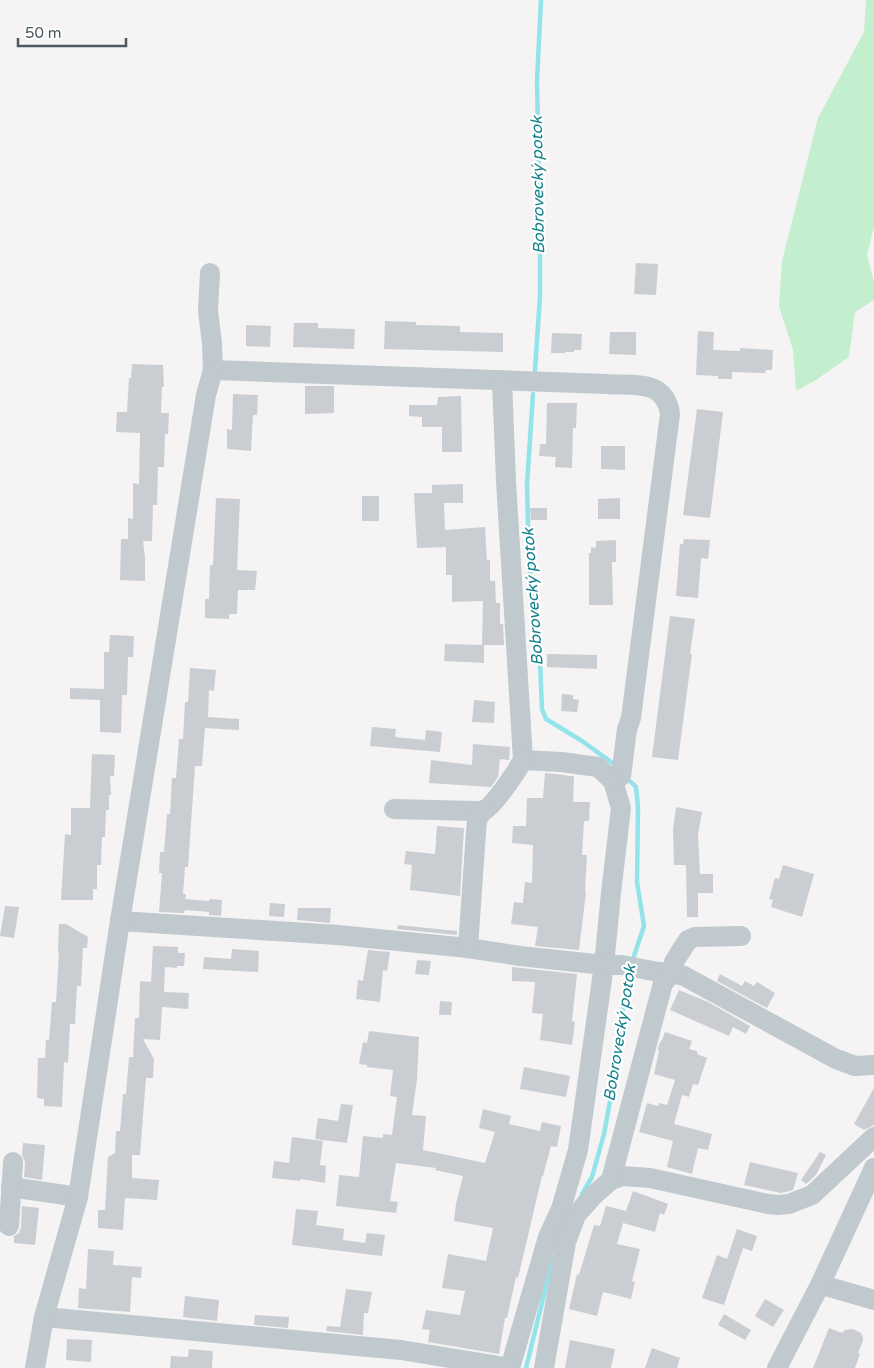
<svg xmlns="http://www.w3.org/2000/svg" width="874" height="1368" viewBox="0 0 874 1368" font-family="'Varela Round',sans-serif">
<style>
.green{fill:#c4efcf}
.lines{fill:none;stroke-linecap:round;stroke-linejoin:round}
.stream{stroke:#93e3ea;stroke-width:4.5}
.building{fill:#caced2}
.minor{stroke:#bfc9ce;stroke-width:20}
.labels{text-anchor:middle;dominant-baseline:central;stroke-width:4.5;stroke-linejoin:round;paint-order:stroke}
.water-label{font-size:16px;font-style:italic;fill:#12838d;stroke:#fff}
</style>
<rect width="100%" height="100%" fill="#f5f3f3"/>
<polygon class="green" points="866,0 874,0 874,227 867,255 874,282 874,300 855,312 849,357 816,380 796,391 793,350 779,306 782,261 818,118 864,32"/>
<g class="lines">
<g class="stream">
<polyline points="535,370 540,296 540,225 537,81 541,0"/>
<polyline points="533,394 527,484 529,563 536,637 540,662 542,709 546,719 582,741 614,764"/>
<polyline points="631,782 636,787 638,807 637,882 644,926 632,962"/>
<polyline points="582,1194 592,1177 604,1134 616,1068 623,1008 629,972"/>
<polyline points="526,1368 553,1258"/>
</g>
</g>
<g class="building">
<polygon points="636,263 658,264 656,295 634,294"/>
<polygon points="385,321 416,322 416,325 460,326 460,332 503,333 503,352 384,349"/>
<polygon points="294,323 318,323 318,328 355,329 354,349 293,347"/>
<polygon points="246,325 271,326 270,347 246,346"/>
<polygon points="698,331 714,332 713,350 740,351 740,348 773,350 772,370 766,370 765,373 732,372 732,379 718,379 718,376 696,375"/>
<polygon points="610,332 636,332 636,355 609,354"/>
<polygon points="552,333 582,334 581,350 574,350 574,352 565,352 565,353 551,353"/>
<polygon points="132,364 163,365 164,387 162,387 161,413 169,413 168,434 165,434 164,467 158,467 157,505 153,505 152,541 143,541 145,557 145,581 120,580 121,539 128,539 128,518 133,519 133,483 139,484 140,433 116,432 117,412 127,412 129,378 131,378"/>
<polygon points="305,386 334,386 334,413 305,414"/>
<polygon points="233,394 258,395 257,415 253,415 251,451 227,449 227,429 232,430"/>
<polygon points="461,396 462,452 442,452 442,427 422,427 422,417 409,416 409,405 437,405 438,397"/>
<polygon points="547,403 577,403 576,428 573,428 572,468 555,467 556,457 539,456 540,444 546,444"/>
<polygon points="697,409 723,412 710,518 683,515"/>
<polygon points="601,446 625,446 625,470 601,469"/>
<polygon points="463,484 463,503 444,503 445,530 485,527 487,560 490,560 490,581 495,581 496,603 500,603 500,624 503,624 504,645 482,645 483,601 452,602 452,575 446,575 446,547 417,548 414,493 432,493 432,485"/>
<rect x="362" y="496" width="17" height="25"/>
<polygon points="216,498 240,499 237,570 257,571 255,590 238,590 237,614 229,614 229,619 205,618 205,599 209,599 210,565 213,565"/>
<polygon points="620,498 620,519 598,519 598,499"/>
<polygon points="530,508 547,508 547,520 531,520"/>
<polygon points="684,539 710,540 708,559 701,558 698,598 676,596 680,544 683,544"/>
<polygon points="616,540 616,562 612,562 613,605 589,605 589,553 591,553 591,547 596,548 596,541"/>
<polygon points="670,616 695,619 690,654 692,654 678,760 652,757"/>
<polygon points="110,635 134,636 133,657 128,657 127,695 122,695 121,733 100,732 100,700 70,699 70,688 104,689 104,652 109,652"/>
<polygon points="445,644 484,645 484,663 444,661"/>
<polygon points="547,654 597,655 597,669 547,667"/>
<polygon points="190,668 216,670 214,691 209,690 208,717 239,719 239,730 205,728 202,766 195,766 188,867 185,867 183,894 186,894 185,899 209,901 210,899 222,900 221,916 209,915 209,912 185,910 184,913 159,912 162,873 159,873 160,852 164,852 167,814 170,814 172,778 176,778 179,739 183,739 185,702 188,702"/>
<polygon points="562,694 573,695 573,699 579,700 577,712 561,711"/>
<polygon points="474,700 495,702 494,723 472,722"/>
<polygon points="372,727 396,729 395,737 425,740 426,730 442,732 440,752 370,746"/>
<polygon points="473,744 510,747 509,760 500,759 498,777 491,787 429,783 431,760 472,765"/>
<polygon points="92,754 115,755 114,776 110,776 111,795 109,795 109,810 106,810 105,837 102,837 101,865 97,865 97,889 93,889 93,900 61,900 65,834 71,835 71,808 90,808"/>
<polygon points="545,773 565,775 568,776 574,776 573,802 590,802 589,821 584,821 582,855 587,855 585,891 586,892 579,950 535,946 538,927 511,924 514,902 523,903 525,882 532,883 533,845 512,843 513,826 526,826 527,798 543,798"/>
<polygon points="676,807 702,812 698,834 700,874 713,874 713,893 698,893 698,917 687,917 686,865 674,865 673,829"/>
<polygon points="437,826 464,828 460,896 410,890 412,865 404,864 406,851 435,854"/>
<polygon points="783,865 814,874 802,917 771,907 773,900 769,899 775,878 779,879"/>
<polygon points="270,903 285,904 284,917 269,916"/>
<polygon points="5,906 19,907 14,938 0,936"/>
<polygon points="298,908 331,908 330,923 297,920"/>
<polygon points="59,924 66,924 88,937 87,948 83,948 81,986 77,986 75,1024 70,1024 68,1063 64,1062 62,1107 44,1106 44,1099 37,1098 38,1058 45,1058 46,1040 49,1040 52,1002 56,1002 59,952 58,952"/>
<polygon points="398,925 457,931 457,935 397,929"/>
<polygon points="153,946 178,947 178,953 185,953 184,966 177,966 177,968 165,967 164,992 189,993 188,1009 162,1007 160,1040 143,1039 154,1059 153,1078 146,1078 140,1155 132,1155 132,1178 159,1180 157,1200 125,1198 123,1230 98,1228 98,1210 105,1210 108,1157 115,1153 116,1131 120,1131 123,1094 126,1094 129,1057 133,1057 135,1018 139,1018 140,981 151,982"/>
<polygon points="232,949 259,951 258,972 203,969 204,957 231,959"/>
<polygon points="368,950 390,952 387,971 383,970 380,1002 356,999 358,980 363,981"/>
<polygon points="417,960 431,961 429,975 415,974"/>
<polygon points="512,967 577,974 572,1021 575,1022 572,1045 540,1040 543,1014 532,1013 535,982 512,981"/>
<polygon points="720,974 742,986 745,981 754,986 757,982 775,993 767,1008 717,981"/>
<polygon points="679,990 708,1002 750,1026 746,1034 733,1027 729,1036 670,1010"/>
<polygon points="440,1001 452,1002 451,1015 439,1015"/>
<polygon points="369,1031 419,1037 417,1079 412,1115 426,1116 423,1150 485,1163 495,1132 479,1128 483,1109 511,1116 509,1124 540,1131 542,1122 561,1126 557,1147 551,1146 543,1176 542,1176 518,1278 516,1277 507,1318 505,1318 499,1354 428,1342 430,1330 422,1329 426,1310 460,1315 465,1291 442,1288 448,1254 486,1261 493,1228 454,1221 456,1204 463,1176 435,1170 436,1168 396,1163 390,1201 398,1202 396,1213 336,1206 339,1175 359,1177 363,1136 383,1138 383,1134 392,1135 397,1097 390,1096 393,1070 367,1067 367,1065 359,1064 363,1042 367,1043"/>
<polygon points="665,1032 692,1041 689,1049 697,1051 697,1054 707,1058 698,1085 693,1084 689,1097 682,1095 674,1124 712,1134 708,1150 698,1148 692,1174 667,1167 673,1141 639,1132 647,1103 658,1106 659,1103 667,1105 675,1080 654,1074 659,1051 658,1048 660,1042 662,1040"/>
<polygon points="524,1067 570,1076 566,1097 520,1089"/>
<polygon points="874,1088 874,1125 864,1130 854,1124"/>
<polygon points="341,1104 353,1105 347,1143 315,1139 318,1118 338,1121"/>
<polygon points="292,1137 323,1141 320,1165 326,1166 325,1183 301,1179 300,1181 272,1178 274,1161 289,1163"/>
<polygon points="23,1143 45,1145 42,1180 24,1177 25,1162 22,1155"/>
<polygon points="820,1152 826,1155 816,1175 806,1184 801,1180"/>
<polygon points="750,1162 798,1173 793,1190 781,1193 744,1185"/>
<polygon points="633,1191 668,1204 664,1215 660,1213 655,1232 623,1223 617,1244 640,1249 632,1281 635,1282 631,1299 603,1292 597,1316 569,1309 577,1274 579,1275 594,1225 600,1226 606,1206 626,1211"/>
<polygon points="22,1206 39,1208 35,1245 14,1243 14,1236 19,1233 21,1227"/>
<polygon points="296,1209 318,1211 316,1225 344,1229 343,1240 365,1243 367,1233 385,1235 382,1256 292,1245"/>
<polygon points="737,1229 757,1236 752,1251 743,1248 724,1305 702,1298 717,1255 727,1259"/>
<polygon points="88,1249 114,1251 113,1265 142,1267 141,1278 132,1277 130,1312 78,1308 79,1288 86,1289"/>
<polygon points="346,1289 372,1292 368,1313 364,1313 363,1335 326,1331 327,1326 340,1327"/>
<polygon points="185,1296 219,1300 217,1321 183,1317"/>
<polygon points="765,1299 784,1310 773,1327 755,1316"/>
<polygon points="724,1314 751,1330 745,1340 718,1325"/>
<polygon points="255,1315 289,1317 288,1328 254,1325"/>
<polygon points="829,1328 842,1333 845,1330 853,1329 861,1333 863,1337 863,1341 858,1353 860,1354 855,1368 813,1368"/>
<polygon points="67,1339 92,1340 91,1362 66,1360"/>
<polygon points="570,1340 615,1349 611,1368 565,1368"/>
<polygon points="652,1348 680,1358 677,1368 645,1368"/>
<polygon points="189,1349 213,1351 212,1368 170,1368 171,1356 188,1357"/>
</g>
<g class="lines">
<g class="minor">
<path d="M210 273 208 311 212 343 213 370 607 384C635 386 665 379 670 414L631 718 627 729 621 776 613 781 621 808 611 893 604 965 578 1150 561 1209 548 1237 510 1368"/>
<polyline points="502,381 506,481 523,760 561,762 598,767 613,781"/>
<path d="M394 809 474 811C477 811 480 811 483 811 493 807 517 771 523 760"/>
<polyline points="120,921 338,935 468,948 520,956 604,965 622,965 658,972 672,973 684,976 836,1059 855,1066 874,1065"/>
<polyline points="468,948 476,832 477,820 483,810"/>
<polyline points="611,1180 622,1176 650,1178 768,1204 778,1205 789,1204 812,1195 874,1137"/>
<polyline points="11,1187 78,1197"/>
<polyline points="9,1226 13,1162"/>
<polyline points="821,1283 829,1287 874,1300"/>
<polyline points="44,1317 401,1350 510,1368"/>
<polyline points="35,1368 44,1317 78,1197 120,921 206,395 213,370"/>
<polyline points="544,1368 566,1242 576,1215 593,1196 611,1180 663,983 672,973 674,962 684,946 688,940 695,937 741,936"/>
<polyline points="777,1368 821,1283 874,1168"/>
</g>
</g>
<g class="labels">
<g class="water-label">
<text transform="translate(538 185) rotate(-91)">Bobrovecký potok</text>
<text transform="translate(533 597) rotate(-94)">Bobrovecký potok</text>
<text transform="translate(620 1033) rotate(-81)">Bobrovecký potok</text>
</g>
</g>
<path d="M18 38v8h108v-8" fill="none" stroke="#4b5960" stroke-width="2.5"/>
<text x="25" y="38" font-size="15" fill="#4b5960" stroke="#ffffff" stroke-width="4" paint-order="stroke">50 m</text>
</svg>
